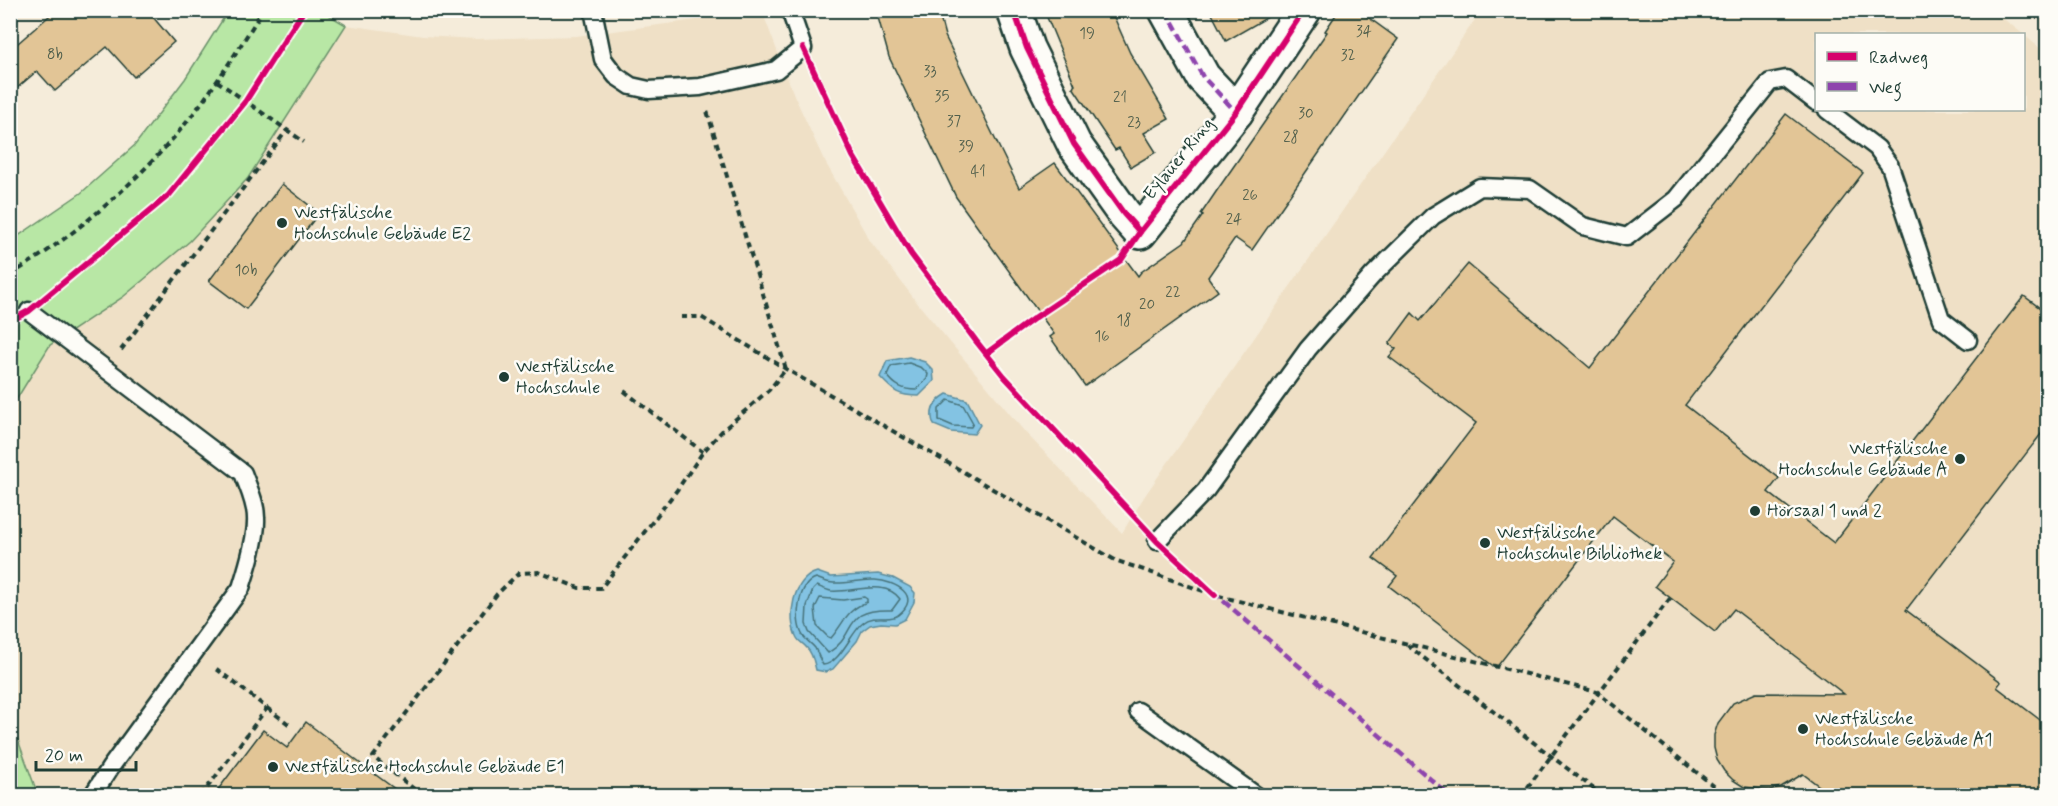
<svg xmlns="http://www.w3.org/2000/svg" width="2058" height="806" viewBox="0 0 2058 806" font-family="Mynerve,sans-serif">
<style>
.built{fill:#efe0c6}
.green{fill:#b8e7a5;stroke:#6c926c;stroke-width:1.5}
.water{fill:#83c3e3;stroke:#5b8d9d;stroke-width:1.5}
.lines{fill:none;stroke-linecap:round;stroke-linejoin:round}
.shore{stroke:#47737a;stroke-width:1.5}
.building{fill:#e2c596;stroke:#1f3d34;stroke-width:1.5}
.lane-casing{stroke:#1f3d34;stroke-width:21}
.street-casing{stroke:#1f3d34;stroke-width:38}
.path{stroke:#1f3d34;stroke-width:4;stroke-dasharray:6 4.5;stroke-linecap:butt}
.lane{stroke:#fdfcf7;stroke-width:16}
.street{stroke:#fdfcf7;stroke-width:33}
.quiet{stroke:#8e44ad;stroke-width:4.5;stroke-dasharray:9 4.5;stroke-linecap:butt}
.cycleway-casing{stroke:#fdfcf7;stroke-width:10}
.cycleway{stroke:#d6006c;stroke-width:6}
.poi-dot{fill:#1f3d34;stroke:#fdfcf7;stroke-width:2}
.labels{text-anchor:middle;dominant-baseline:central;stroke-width:5;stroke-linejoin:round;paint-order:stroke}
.number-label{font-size:15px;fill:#505f4c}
.street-label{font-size:18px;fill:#1f3d34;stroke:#fdfcf7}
.poi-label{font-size:18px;fill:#1f3d34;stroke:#fdfcf7;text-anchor:start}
</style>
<rect width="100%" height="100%" fill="#f5ecda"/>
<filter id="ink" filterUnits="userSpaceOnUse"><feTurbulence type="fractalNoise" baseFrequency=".0167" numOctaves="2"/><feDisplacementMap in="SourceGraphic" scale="12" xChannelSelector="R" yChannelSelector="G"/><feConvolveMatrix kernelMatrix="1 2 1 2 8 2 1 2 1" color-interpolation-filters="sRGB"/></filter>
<g filter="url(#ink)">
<polygon class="built" points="1992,10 2023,34 1816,34 1816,110 2024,110 2024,35 2047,54 2047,795 38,796 11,721 11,408 50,345 123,297 190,241 248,178 346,25 423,36 476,39 576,36 704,19 742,11 762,11 794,95 823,158 870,241 919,305 1024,431 1122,533 1144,497 1481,11"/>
<g class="green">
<polygon points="228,11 322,11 346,25 248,178 190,241 123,297 50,345 11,408 11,241 81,193 135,145 185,79"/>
<polygon points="10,721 11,721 38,795 11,795"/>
</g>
<g class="water">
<path d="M909 357 925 362 933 370 934 381 919 396C898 396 894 392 880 377L887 361Z"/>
<path d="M947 394 967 400 980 425 974 434 951 432 934 425C928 411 935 401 947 394Z"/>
<path d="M817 572 831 577 878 574 893 578 910 587 915 593 914 602 905 619 895 624 881 623 870 625 862 631 857 641 833 669 826 672 816 670C814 662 813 654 807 648 804 644 799 642 797 638 786 618 793 578 817 572Z"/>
</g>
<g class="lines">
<g class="shore">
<path d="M909 363 922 368 928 374 927 379 916 390C903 390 895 386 887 375L891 366Z"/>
<polygon points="948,400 963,405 973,423 971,427 953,426 939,420 939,409"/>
<path d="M816 578C822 580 827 583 834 583 848 584 861 579 875 580 895 581 923 596 898 615 890 622 875 613 863 623 851 632 840 664 823 665 820 660 818 654 815 648 811 643 805 640 802 634 794 619 798 584 816 578Z"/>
<path d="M817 586C822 588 826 590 831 591 853 593 885 578 900 599L892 610C840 608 859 635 828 653L809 632 806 624 807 606 813 590Z"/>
<path d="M864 597 867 599V602C846 610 844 623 831 638L828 637 817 626 815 608 820 598 843 600Z"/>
</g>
</g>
<g class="building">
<polygon points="56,10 147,10 174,42 134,77 107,47 55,91 37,71 10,94 10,50"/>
<polygon points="876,10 938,10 945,36 1019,188 1055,163 1138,276 1141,272 1184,242 1203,215 1201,214 1220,186 1327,32 1325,31 1339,10 1358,10 1398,39 1252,250 1235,238 1208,277 1218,291 1085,386 1050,337 1054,334 956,197 889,57"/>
<polygon points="1044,10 1124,10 1125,13 1114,17 1130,53 1169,119 1144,133 1156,152 1131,167 1119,148 1115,150 1073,87 1075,85"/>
<polygon points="1210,10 1280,10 1226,41"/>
<polygon points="1786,114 1863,173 1685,405 1779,478 1768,492 1834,543 2024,296 2048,314 2048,425 1906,610 2001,682 1997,687 2048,726 2048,795 1831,795 1803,774 1781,787 1769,790 1744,787 1733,780 1724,771 1717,760 1714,748 1714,735 1718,723 1733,703 1756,693 1844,694 1734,609 1715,632 1655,586 1673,562 1613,516 1496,668 1389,586 1397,576 1373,558 1476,423 1389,357 1396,349 1389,344 1412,313 1420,321 1468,264 1590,368"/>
<polygon points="282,184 319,213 246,309 209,281"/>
<polygon points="306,722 365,767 403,795 214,795 263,730 287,748"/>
</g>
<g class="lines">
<g class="lane-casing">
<g id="lane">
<polyline points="593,10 603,59 616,76 631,86 649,90 700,87 776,70 803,48 790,10"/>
<polyline points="1827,110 1877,148 1890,166 1941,319 1968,340"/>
<path d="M29 311 243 473C248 487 256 503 256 518 257 538 247 569 241 588L110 768 92 796"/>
<polyline points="1157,541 1206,490 1308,349 1373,275 1433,216 1480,187 1530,189 1583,226 1627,237 1676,199 1770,82 1786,79 1816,102"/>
<polyline points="1138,711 1257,796"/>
</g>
</g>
<g class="street-casing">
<g id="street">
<polyline points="1014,10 1027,48 1074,144 1124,214 1140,232 1236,112 1304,10"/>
<polyline points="1166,10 1203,77 1236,112"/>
</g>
</g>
<g class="path">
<polyline points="217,81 304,142"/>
<path d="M10 275C72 238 130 188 177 134 209 96 236 53 263 10"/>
<polyline points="681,317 701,317 786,369 1115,560 1215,595 1597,692 1726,796"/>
<polyline points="121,350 287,130"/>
<polyline points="624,391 703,452"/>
<polyline points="1407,645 1603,796"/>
<polyline points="267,708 290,725"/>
<polyline points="145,794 147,796"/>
<polyline points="201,796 267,708 214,667"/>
<polyline points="423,796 373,757 497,594 519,573 539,572 579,588 601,588 677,490 703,452 722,431 769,390 786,369 707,111"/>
<polyline points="1521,796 1671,597"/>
</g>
<use href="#lane" class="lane"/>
<use href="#street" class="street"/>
<g class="quiet">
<polyline points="1166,10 1203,77 1236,112"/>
<polyline points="1213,592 1450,796"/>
</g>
<g class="cycleway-casing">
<g id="cycleway">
<polyline points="1014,10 1027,48 1074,144 1124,214 1140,232 1236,112 1304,10"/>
<polyline points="803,48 853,156 911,254 976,341 1004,376 1157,541 1215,595"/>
<polyline points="10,321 29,311 169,195 245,102 304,10"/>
<polyline points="987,353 1033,319 1121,260 1140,232"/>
</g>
</g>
<use href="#cycleway" class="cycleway"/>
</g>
</g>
<g class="poi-dot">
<circle cx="282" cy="223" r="6"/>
<circle cx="504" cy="377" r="6"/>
<circle cx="1960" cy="459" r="6"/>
<circle cx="1755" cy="511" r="6"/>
<circle cx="1485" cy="543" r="6"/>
<circle cx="1803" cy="729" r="6"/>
<circle cx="273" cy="767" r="6"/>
</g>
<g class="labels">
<g class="number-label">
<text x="1364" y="32">34</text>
<text x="1087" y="34">19</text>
<text x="55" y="55">8b</text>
<text x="1348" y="56">32</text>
<text x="930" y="72">33</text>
<text x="942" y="97">35</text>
<text x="1120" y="98">21</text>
<text x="1306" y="114">30</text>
<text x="954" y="122">37</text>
<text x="1134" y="123">23</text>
<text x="1291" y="138">28</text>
<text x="966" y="147">39</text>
<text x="978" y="172">41</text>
<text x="1250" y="196">26</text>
<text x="1234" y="220">24</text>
<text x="246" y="271">10b</text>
<text x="1173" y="293">22</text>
<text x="1147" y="305">20</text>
<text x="1124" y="321">18</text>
<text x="1102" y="337">16</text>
</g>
<g class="street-label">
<text transform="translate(1179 159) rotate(-51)">Eylauer Ring</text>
</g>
<g class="poi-label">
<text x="294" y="213">Westfälische<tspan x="294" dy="21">Hochschule Gebäude E2</tspan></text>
<text x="516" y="367">Westfälische<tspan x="516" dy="21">Hochschule</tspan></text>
<text x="1948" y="449" text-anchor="end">Westfälische<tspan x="1948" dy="21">Hochschule Gebäude A</tspan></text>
<text x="1767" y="511">Hörsaal 1 und 2</text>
<text x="1497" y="533">Westfälische<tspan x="1497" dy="21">Hochschule Bibliothek</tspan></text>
<text x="1815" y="719">Westfälische<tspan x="1815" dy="21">Hochschule Gebäude A1</tspan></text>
<text x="285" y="767">Westfälische Hochschule Gebäude E1</text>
</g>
</g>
<rect width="2058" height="806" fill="none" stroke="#fdfcf7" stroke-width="36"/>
<rect x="18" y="18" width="2022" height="770" fill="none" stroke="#1f3d34" stroke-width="2" filter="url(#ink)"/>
<rect x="1815" y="33" width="210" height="78" fill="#fdfcf7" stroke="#a4b0a9" stroke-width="1.5"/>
<rect x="1827" y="52" width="30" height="9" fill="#d6006c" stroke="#a4b0a9" stroke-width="1.5"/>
<text x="1869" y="63" font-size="18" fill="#1f3d34">Radweg</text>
<rect x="1827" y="82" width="30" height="9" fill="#8e44ad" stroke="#a4b0a9" stroke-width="1.5"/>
<text x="1869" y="93" font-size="18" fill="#1f3d34">Weg</text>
<path d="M36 761v9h100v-9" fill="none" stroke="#1f3d34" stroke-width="3"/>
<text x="45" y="761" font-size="18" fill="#1f3d34" stroke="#fdfcf7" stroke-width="4.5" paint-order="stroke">20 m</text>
</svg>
